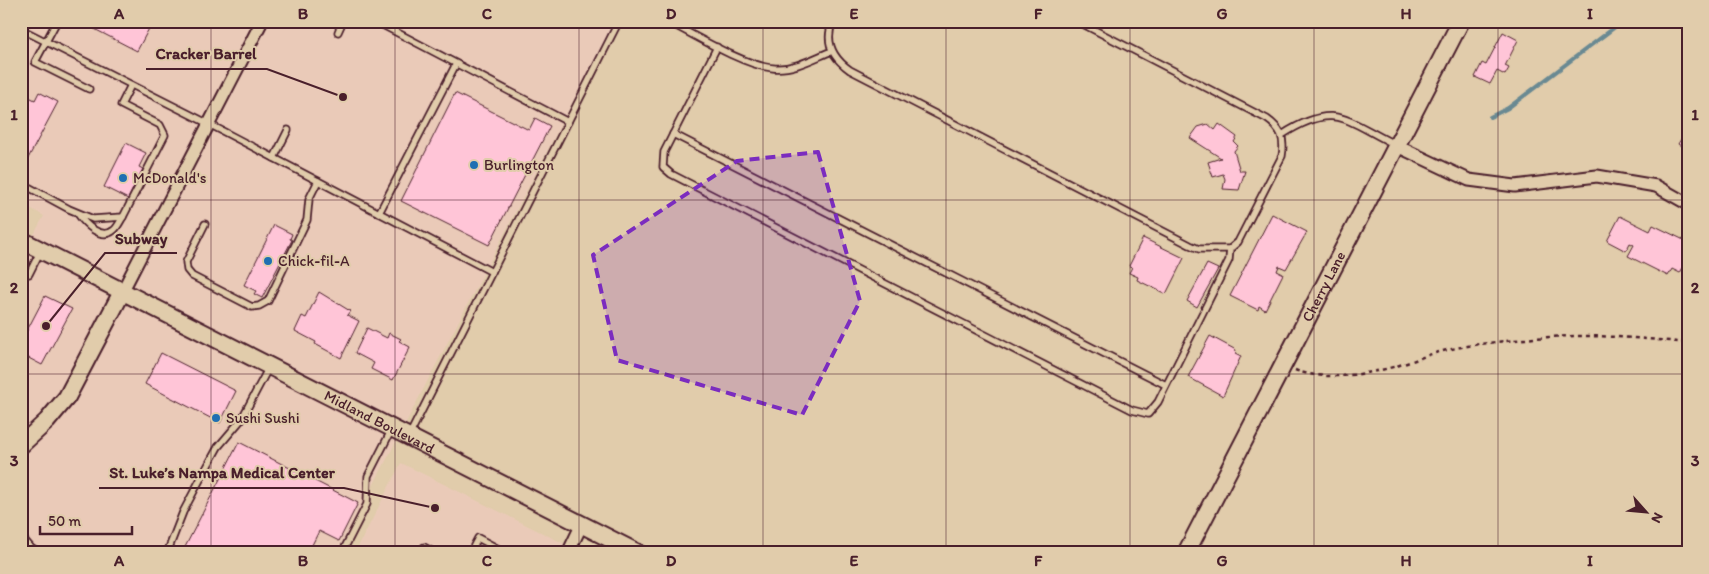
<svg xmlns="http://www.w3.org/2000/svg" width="1709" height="574" viewBox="0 0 1709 574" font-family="Itim,sans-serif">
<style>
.built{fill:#eacab8}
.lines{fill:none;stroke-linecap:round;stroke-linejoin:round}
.stream{stroke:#698992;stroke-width:4}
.building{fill:#ffc5d7;stroke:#4a1f2b}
.lane-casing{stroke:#4a1f2b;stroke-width:9}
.street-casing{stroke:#4a1f2b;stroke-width:15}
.secondary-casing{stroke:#4a1f2b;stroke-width:20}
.path{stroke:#4a1f2b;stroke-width:2.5;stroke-dasharray:4 4;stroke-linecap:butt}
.lane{stroke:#e1ccab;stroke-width:5.5}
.street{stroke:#e1ccab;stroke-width:11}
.secondary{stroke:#e1ccab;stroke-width:16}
.marked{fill:#7b2cbf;fill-opacity:0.2;stroke:#7b2cbf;stroke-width:4;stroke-dasharray:10 6;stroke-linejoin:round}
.grid{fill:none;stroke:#4a1f2b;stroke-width:1;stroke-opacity:0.55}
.poi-dot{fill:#1f6fb2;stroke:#e1ccab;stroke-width:2}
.labels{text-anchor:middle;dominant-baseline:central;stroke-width:4;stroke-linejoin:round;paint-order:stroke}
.poi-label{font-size:15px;fill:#4a1f2b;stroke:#e1ccab;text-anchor:start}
.street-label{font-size:15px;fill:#4a1f2b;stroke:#e1ccab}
.leader{fill:none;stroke:#4a1f2b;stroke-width:2}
.callout-dot{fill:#4a1f2b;stroke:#e1ccab;stroke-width:2}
.callout-label{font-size:16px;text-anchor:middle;font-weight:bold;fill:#4a1f2b;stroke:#e1ccab;stroke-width:4;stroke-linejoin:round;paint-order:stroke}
.neatline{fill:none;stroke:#4a1f2b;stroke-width:2}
.grid-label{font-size:16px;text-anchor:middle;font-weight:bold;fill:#4a1f2b}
</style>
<rect width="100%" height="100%" fill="#e1ccab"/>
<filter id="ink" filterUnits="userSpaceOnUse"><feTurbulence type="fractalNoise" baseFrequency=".02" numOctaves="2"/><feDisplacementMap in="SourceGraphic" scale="10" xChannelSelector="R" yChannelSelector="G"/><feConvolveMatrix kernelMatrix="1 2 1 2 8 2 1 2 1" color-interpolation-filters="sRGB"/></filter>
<g filter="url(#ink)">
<g class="built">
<polygon points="21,21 615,21 338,553 21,553 21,258 44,216 21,203"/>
<polygon points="401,463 583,553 355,553"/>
</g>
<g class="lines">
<polyline class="stream" points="1490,117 1508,108 1623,21"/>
</g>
<g class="building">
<polygon points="79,21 153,21 137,51"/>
<polygon points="1503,32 1518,40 1505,66 1509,68 1505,75 1497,71 1490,84 1475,77 1482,63 1486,65"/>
<polygon points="39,92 58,102 24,166 21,164 21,102 25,95 35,100"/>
<polygon points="455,93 529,130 535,118 550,126 489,245 401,201"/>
<polygon points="1208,124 1215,130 1219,124 1237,137 1234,142 1238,146 1234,151 1240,171 1245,171 1239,190 1223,189 1225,179 1223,174 1213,177 1208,162 1221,158 1190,138 1198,127"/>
<polygon points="1688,128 1688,150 1678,144"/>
<polygon points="126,143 146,153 139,167 143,169 128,199 104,187"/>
<polygon points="1272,214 1307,232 1286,269 1279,266 1277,271 1283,274 1265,310 1259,306 1258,310 1230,296"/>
<polygon points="1620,216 1650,231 1653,225 1688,242 1688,258 1680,273 1672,269 1668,276 1628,256 1634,245 1630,243 1626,251 1607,241"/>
<polygon points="274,225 292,234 290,239 292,240 262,298 254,294 256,291 244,285"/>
<polygon points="1143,238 1184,258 1166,294 1137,280 1138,277 1129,273 1132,267 1129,266"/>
<polygon points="1207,264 1218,269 1197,307 1187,301"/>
<polygon points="319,292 350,311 347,315 359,321 341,358 315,344 316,342 295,331 302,316 306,318"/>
<polygon points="45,296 72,309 42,365 21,354 21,342"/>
<polygon points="367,328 387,338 389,333 401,339 399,341 410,347 393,380 371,369 374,363 355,353"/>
<polygon points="1210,336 1236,350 1235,353 1241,356 1223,396 1188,377"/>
<polygon points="161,353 236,391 220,423 145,384"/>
<polygon points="239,442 358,503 339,541 319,531 308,553 182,553"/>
</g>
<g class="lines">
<g class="lane-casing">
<g id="lane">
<polyline points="57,21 35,62 89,89"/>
<polyline points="375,21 568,122"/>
<path d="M667 21C694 35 745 66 773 68 794 70 814 58 832 51"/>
<path d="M833 21C824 42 833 58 850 70L1190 245 1199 249H1230L1238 242 1282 156C1285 138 1281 129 1267 119L1077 21"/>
<polyline points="21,29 209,124 492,272"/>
<polyline points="338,32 343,21"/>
<polyline points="717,47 664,152 663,167 671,174 1132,410 1148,414 1158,402 1229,260 1230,249"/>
<polyline points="673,134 1166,385"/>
<path d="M1282 135C1335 101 1345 120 1394 144"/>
<polyline points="274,158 288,130"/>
<polyline points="21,183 69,209 93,219 123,217 165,135 160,125 121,105 131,85"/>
<polyline points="379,213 456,64"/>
<path d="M78 214C85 224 101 241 114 230 118 227 120 221 123 217"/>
<polyline points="205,224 186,262 187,270 192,276 252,307 259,306 268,301 307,220 309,199 318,181"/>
<polyline points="29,274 40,252"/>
<polyline points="410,434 619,21"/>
<polyline points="21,536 31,548 39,553"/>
<polyline points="167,553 183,512 201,478 218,447 241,420 269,367"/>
<polyline points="342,553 367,504 368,476 392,429"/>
<polyline points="422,553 424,547 435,553"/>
<polyline points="470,553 478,538 506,553"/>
</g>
</g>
<g class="street-casing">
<g id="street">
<polyline points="1397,146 1469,180 1515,186 1597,176 1656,186 1688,204"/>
<polyline points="122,292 262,21"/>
<polyline points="568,553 582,524"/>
</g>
</g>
<g class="secondary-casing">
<g id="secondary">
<path id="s1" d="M21 240 638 553"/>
<polyline points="21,445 47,421 67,397 122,292"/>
<path id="s2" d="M1186 553 1461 21"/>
</g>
</g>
<path class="path" d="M1295 370C1325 382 1372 374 1403 364 1414 361 1424 356 1435 353 1464 345 1496 342 1525 339 1580 333 1633 337 1688 343"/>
<use href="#lane" class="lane"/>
<use href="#street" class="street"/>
<use href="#secondary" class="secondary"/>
</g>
</g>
<path class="marked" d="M818 152 860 301 802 415 617 360 593 255 737 161Z"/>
<path class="grid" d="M211 21V553M395 21V553M579 21V553M763 21V553M946 21V553M1130 21V553M1314 21V553M1498 21V553M21 200H1688M21 374H1688"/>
<g class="poi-dot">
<circle cx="474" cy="165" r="5"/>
<circle cx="123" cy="178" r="5"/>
<circle cx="268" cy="261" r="5"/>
<circle cx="216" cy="418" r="5"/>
</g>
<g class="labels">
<g class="poi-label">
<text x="484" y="165">Burlington</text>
<text x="133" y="178">McDonald's</text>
<text x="278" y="261">Chick-fil-A</text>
<text x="226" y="418">Sushi Sushi</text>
</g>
<g class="street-label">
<text stroke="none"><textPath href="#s2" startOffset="300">Cherry Lane</textPath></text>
<text stroke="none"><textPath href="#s1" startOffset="402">Midland Boulevard</textPath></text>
</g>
</g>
<path class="leader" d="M343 97L267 69H146M46 326L105 253H177M435 508L344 488H99"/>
<g class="callout-dot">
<circle cx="343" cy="97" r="5"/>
<circle cx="46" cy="326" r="5"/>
<circle cx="435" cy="508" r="5"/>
</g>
<g class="callout-label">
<text x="206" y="59">Cracker Barrel</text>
<text x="141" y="244">Subway</text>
<text x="222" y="478">St. Luke’s Nampa Medical Center</text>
</g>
<rect width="1709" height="574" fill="none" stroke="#e1ccab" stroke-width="55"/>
<g transform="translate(1646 512) rotate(117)" stroke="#e1ccab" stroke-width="4" paint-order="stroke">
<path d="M0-4L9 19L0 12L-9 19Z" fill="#4a1f2b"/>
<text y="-8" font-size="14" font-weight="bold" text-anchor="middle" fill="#4a1f2b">N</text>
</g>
<path d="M40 526v8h92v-8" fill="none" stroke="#4a1f2b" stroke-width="2.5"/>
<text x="48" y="526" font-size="15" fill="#4a1f2b" stroke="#e1ccab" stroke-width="4" paint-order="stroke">50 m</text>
<rect x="28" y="28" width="1654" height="518" class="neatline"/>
<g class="grid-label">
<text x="119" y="19">A</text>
<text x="303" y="19">B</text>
<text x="487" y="19">C</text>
<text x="671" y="19">D</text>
<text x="854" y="19">E</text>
<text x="1038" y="19">F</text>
<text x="1222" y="19">G</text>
<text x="1406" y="19">H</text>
<text x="1590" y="19">I</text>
<text x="14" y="120">1</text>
<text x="1695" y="120">1</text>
<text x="14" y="293">2</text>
<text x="1695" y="293">2</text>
<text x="14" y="466">3</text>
<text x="1695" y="466">3</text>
<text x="119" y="566">A</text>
<text x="303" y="566">B</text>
<text x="487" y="566">C</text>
<text x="671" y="566">D</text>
<text x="854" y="566">E</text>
<text x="1038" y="566">F</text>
<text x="1222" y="566">G</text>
<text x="1406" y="566">H</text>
<text x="1590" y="566">I</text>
</g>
</svg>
